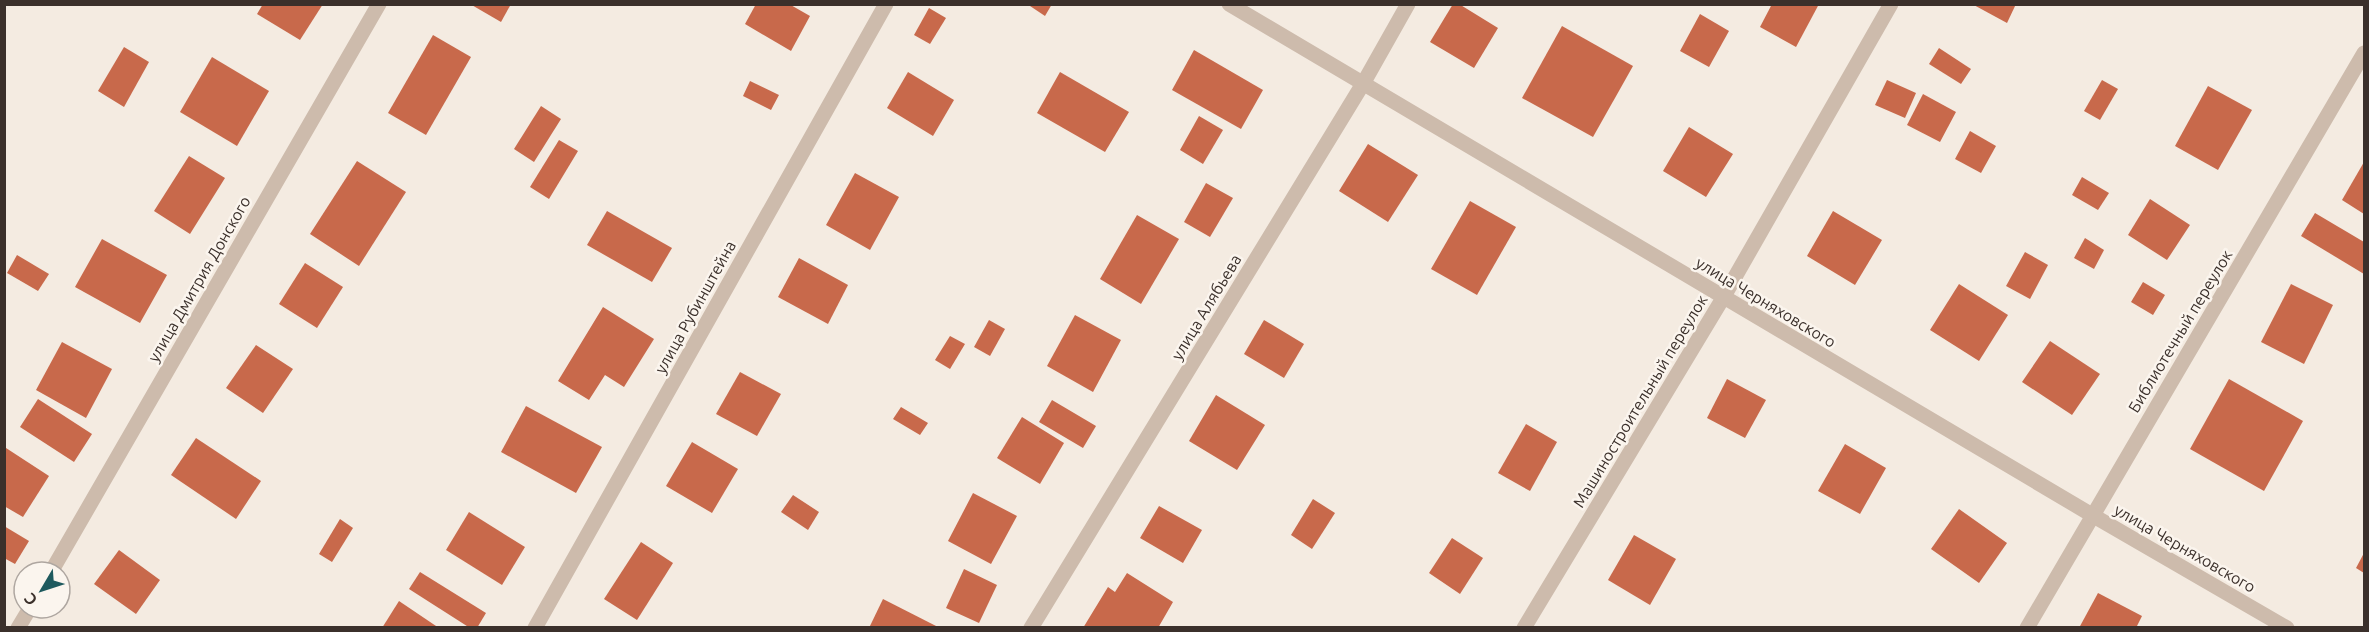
<svg xmlns="http://www.w3.org/2000/svg" width="2369" height="632" viewBox="0 0 2369 632" font-family="Ubuntu,sans-serif">
<style>
.building{fill:#c8694b}
.lines{fill:none;stroke-linecap:round;stroke-linejoin:round}
.minor{stroke:#cdbbac;stroke-width:15}
.tertiary{stroke:#cdbbac;stroke-width:15}
.labels{text-anchor:middle;dominant-baseline:central;stroke-width:5;stroke-linejoin:round;paint-order:stroke}
.street-label{font-size:16px;fill:#3b302b;stroke:#fbf5ee}
</style>
<rect width="100%" height="100%" fill="#f4ebe1"/>
<g class="building">
<polygon points="263,4 323,4 300,40 257,14"/>
<polygon points="470,4 511,4 501,22"/>
<polygon points="756,4 789,4 810,16 791,51 745,24"/>
<polygon points="1027,4 1052,4 1045,16"/>
<polygon points="1453,4 1459,4 1498,28 1474,68 1430,42"/>
<polygon points="1772,4 1819,4 1796,47 1760,27"/>
<polygon points="1972,4 2016,4 2007,23"/>
<polygon points="929,8 946,18 930,44 914,35"/>
<polygon points="1700,14 1729,31 1709,67 1680,51"/>
<polygon points="1562,26 1633,66 1593,137 1522,98"/>
<polygon points="433,35 471,57 426,135 388,113"/>
<polygon points="124,47 149,62 124,107 98,91"/>
<polygon points="1939,48 1971,69 1961,84 1929,64"/>
<polygon points="1194,50 1263,90 1241,129 1172,90"/>
<polygon points="212,57 269,91 237,146 180,112"/>
<polygon points="908,72 954,100 933,136 887,108"/>
<polygon points="1060,72 1129,112 1105,152 1037,113"/>
<polygon points="1887,80 1916,93 1905,118 1875,105"/>
<polygon points="2102,80 2118,89 2100,120 2084,111"/>
<polygon points="750,81 779,95 771,110 743,96"/>
<polygon points="2208,86 2252,110 2218,170 2175,146"/>
<polygon points="1923,94 1956,112 1940,142 1907,125"/>
<polygon points="541,106 561,119 534,162 514,149"/>
<polygon points="1199,116 1223,130 1203,164 1180,150"/>
<polygon points="1689,127 1733,154 1706,197 1663,171"/>
<polygon points="1970,131 1996,146 1981,173 1955,159"/>
<polygon points="559,140 578,151 549,199 530,187"/>
<polygon points="1368,144 1418,175 1388,222 1339,191"/>
<polygon points="189,156 225,178 190,234 154,211"/>
<polygon points="357,161 406,192 359,266 310,234"/>
<polygon points="2364,162 2364,214 2342,200"/>
<polygon points="855,173 899,197 870,250 826,225"/>
<polygon points="2082,177 2109,193 2098,210 2072,195"/>
<polygon points="1206,183 1233,198 1210,237 1184,222"/>
<polygon points="2150,199 2190,225 2167,260 2128,235"/>
<polygon points="1470,201 1516,227 1477,295 1431,269"/>
<polygon points="607,211 672,248 652,282 587,245"/>
<polygon points="1833,211 1882,240 1855,285 1807,256"/>
<polygon points="2315,213 2364,242 2364,274 2301,236"/>
<polygon points="1137,215 1179,239 1141,304 1100,279"/>
<polygon points="2085,238 2104,250 2094,269 2074,258"/>
<polygon points="102,239 167,275 140,323 75,287"/>
<polygon points="2025,252 2048,265 2030,299 2006,286"/>
<polygon points="17,255 49,274 38,291 7,273"/>
<polygon points="799,258 848,285 828,324 778,297"/>
<polygon points="305,263 343,287 317,328 279,304"/>
<polygon points="2143,282 2165,295 2153,315 2131,302"/>
<polygon points="1959,284 2008,315 1979,361 1930,330"/>
<polygon points="2291,284 2333,305 2304,364 2261,342"/>
<polygon points="603,307 654,339 624,387 605,375 589,400 558,381"/>
<polygon points="1075,315 1121,340 1093,392 1047,366"/>
<polygon points="989,320 1005,329 990,356 974,347"/>
<polygon points="1264,320 1304,344 1284,378 1244,354"/>
<polygon points="950,336 965,344 950,369 935,360"/>
<polygon points="2050,341 2100,374 2072,415 2022,382"/>
<polygon points="62,342 112,369 86,418 36,390"/>
<polygon points="256,345 293,369 263,413 226,388"/>
<polygon points="740,372 781,394 757,436 716,414"/>
<polygon points="1727,379 1766,400 1745,438 1707,418"/>
<polygon points="2229,379 2303,421 2264,491 2190,449"/>
<polygon points="1216,395 1265,425 1237,470 1189,441"/>
<polygon points="38,399 92,434 74,462 20,427"/>
<polygon points="1052,400 1096,426 1083,448 1039,422"/>
<polygon points="526,406 602,447 576,493 501,452"/>
<polygon points="901,407 928,423 920,435 893,419"/>
<polygon points="1022,417 1064,443 1040,484 997,458"/>
<polygon points="1526,424 1557,442 1530,491 1498,473"/>
<polygon points="196,438 261,481 236,519 171,475"/>
<polygon points="692,442 738,469 712,513 666,486"/>
<polygon points="1845,444 1886,468 1860,514 1818,491"/>
<polygon points="6,448 49,476 23,517 4,506"/>
<polygon points="973,493 1017,516 991,564 948,541"/>
<polygon points="793,495 819,512 808,530 781,512"/>
<polygon points="1313,499 1335,513 1312,549 1291,535"/>
<polygon points="1159,506 1202,530 1183,563 1140,538"/>
<polygon points="1959,509 2007,543 1979,583 1931,549"/>
<polygon points="469,512 525,547 502,585 446,550"/>
<polygon points="340,519 353,528 332,562 319,554"/>
<polygon points="4,526 29,541 15,564 4,558"/>
<polygon points="1634,535 1676,559 1650,605 1608,580"/>
<polygon points="1452,538 1483,558 1460,594 1429,573"/>
<polygon points="641,542 673,563 637,620 604,599"/>
<polygon points="119,550 160,580 136,614 94,584"/>
<polygon points="2364,553 2364,573 2356,568"/>
<polygon points="964,569 997,585 979,623 946,608"/>
<polygon points="420,572 486,613 477,628 470,628 409,589"/>
<polygon points="1127,573 1173,602 1158,628 1083,628 1108,587 1115,592"/>
<polygon points="2098,593 2142,616 2136,628 2079,628"/>
<polygon points="883,599 940,628 869,628"/>
<polygon points="399,601 439,628 382,628"/>
</g>
<g class="lines">
<g class="minor">
<polyline points="51,572 379,4"/>
<polyline points="18,628 30,608"/>
<polyline points="535,628 886,4"/>
<polyline points="1031,628 1364,82 1408,4"/>
<polyline points="1524,628 1723,298 1891,4"/>
<polyline points="2027,628 2364,53"/>
</g>
<polyline class="tertiary" points="1229,4 2092,515 2287,628"/>
</g>
<g class="labels">
<g class="street-label">
<text transform="translate(199 279) rotate(-60)">улица Дмитрия Донского</text>
<text transform="translate(1766 302) rotate(31)">улица Черняховского</text>
<text transform="translate(695 307) rotate(-61)">улица Рубинштейна</text>
<text transform="translate(1206 307) rotate(-59)">улица Алябьева</text>
<text transform="translate(2180 331) rotate(-59)">Библиотечный переулок</text>
<text transform="translate(1640 401) rotate(-59)">Машиностроительный переулок</text>
<text transform="translate(2185 548) rotate(30)">улица Черняховского</text>
</g>
</g>
<rect width="2369" height="632" fill="none" stroke="#3b302b" stroke-width="12"/>
<g transform="translate(42 590) rotate(231)"><circle r="28" fill="#fbf5ee" stroke="#aea6a0" stroke-width="1.5"/>
<path d="M0-4.5L10 22L0 15L-10 22Z" fill="#1f5a5e"/>
<text y="-9" font-size="16" font-weight="bold" text-anchor="middle" fill="#3b302b">С</text>
</g>
</svg>
